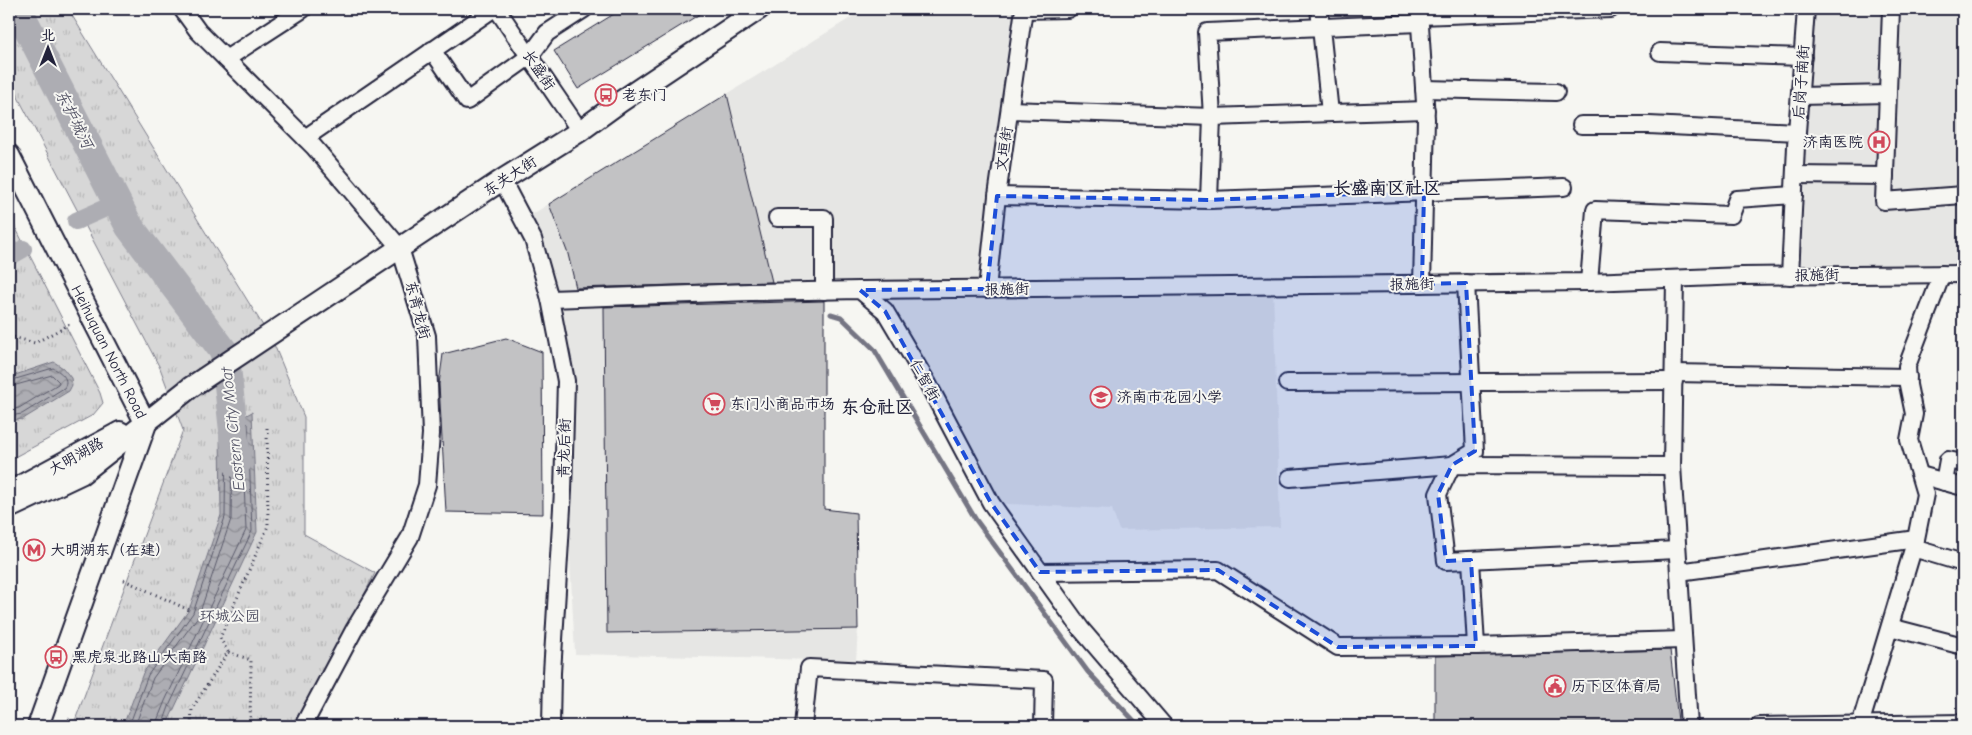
<svg xmlns="http://www.w3.org/2000/svg" width="1972" height="735" viewBox="0 0 1972 735" font-family="'Comic Neue','LXGW WenKai TC',sans-serif">
<style>
.built{fill:#e6e6e4}
.grass{fill:url(#grass-tufts);stroke:#7c7c89}
.water{fill:url(#water-waves);stroke:#757583}
.lines{fill:none;stroke-linecap:round;stroke-linejoin:round}
.shore{stroke:#5a5a6b;stroke-width:1}
.stream{stroke:#757583;stroke-width:5}
.canal{stroke:#adadb3;stroke-width:18}
.river{stroke:#adadb3;stroke-width:29}
.building{fill:#c2c2c4;stroke:#22223b}
.minor-casing{stroke:#22223b;stroke-width:20}
.major-casing{stroke:#22223b;stroke-width:24}
.path{stroke:#22223b;stroke-width:3;stroke-dasharray:1 4;stroke-linecap:butt}
.minor{stroke:#f6f6f2;stroke-width:16}
.major{stroke:#f6f6f2;stroke-width:20}
.marked{fill:#1d4ed8;fill-opacity:0.2;stroke:#1d4ed8;stroke-width:4;stroke-dasharray:10 6;stroke-linejoin:round}
.labels{text-anchor:middle;dominant-baseline:central;stroke-width:4;stroke-linejoin:round;paint-order:stroke}
.street-label{font-size:15px;fill:#22223b;stroke:#f6f6f2}
.poi-label{font-size:15px;fill:#22223b;stroke:#f6f6f2;text-anchor:start}
.park-label{font-size:15px;fill:#4f4f62;stroke:#f6f6f2}
.water-label{font-size:16px;font-style:italic;fill:#535365;stroke:#f6f6f2}
.quarter-label{font-size:18px;font-weight:bold;fill:#22223b;stroke:#f6f6f2}
</style>
<defs>
<pattern id="grass-tufts" width="24" height="20" patternUnits="userSpaceOnUse" patternTransform="scale(1.25)"><rect width="24" height="20" fill="#d7d7d7"/><path d="M3 7l-1-3M5 7V3M7 7l1-3M15 17l-1-3M17 17v-4M19 17l1-3" fill="none" stroke="#b8b8b9"/></pattern>
<pattern id="water-waves" width="16" height="10" patternUnits="userSpaceOnUse" patternTransform="scale(1.25)"><rect width="16" height="10" fill="#adadb3"/><path d="M0 5q4-4 8 0t8 0" fill="none" stroke="#8c8c93"/></pattern>
</defs>
<rect width="100%" height="100%" fill="#f6f6f2"/>
<filter id="ink" filterUnits="userSpaceOnUse"><feTurbulence type="fractalNoise" baseFrequency=".02" numOctaves="2"/><feDisplacementMap in="SourceGraphic" scale="10" xChannelSelector="R" yChannelSelector="G"/><feConvolveMatrix kernelMatrix="1 2 1 2 8 2 1 2 1" color-interpolation-filters="sRGB"/></filter>
<g filter="url(#ink)">
<g class="built">
<polygon points="865,9 1024,9 987,289 1273,286 1280,527 1119,530 1112,509 991,503 860,291 824,291 824,509 856,513 858,629 856,661 575,654 568,523 550,299 523,220"/>
<polygon points="1801,9 1963,9 1963,275 1790,276"/>
</g>
<g class="grass">
<polygon points="9,9 68,9 273,342 304,417 304,534 375,573 298,726 73,726 183,430 160,368 9,80"/>
<polygon points="9,215 100,393 103,403 93,415 9,460"/>
</g>
<g class="water">
<polygon points="54,362 63,368 71,378 72,385 69,391 23,419 9,421 9,377"/>
<polygon points="252,412 257,532 166,726 123,726 143,673 189,610 221,515 220,430"/>
</g>
<g class="lines">
<g class="shore">
<path d="M9 381 53 368C61 372 70 379 64 388L22 414 9 416"/>
<polyline points="9,387 52,375 59,382 58,384 19,408 9,410"/>
<polyline points="129,726 148,675 193,613 225,517 226,434 246,422 248,424 252,531 170,704 162,726"/>
<polyline points="135,726 153,678 199,615 231,519 232,438 240,433 242,435 246,530 165,701 155,726"/>
</g>
<polyline class="stream" points="831,314 841,317 874,349 976,520 1088,672 1139,726"/>
<g class="canal">
<polyline points="76,221 117,203"/>
<polyline points="9,257 23,249"/>
</g>
<polyline class="river" points="18,9 129,226 225,353 237,463"/>
</g>
<g class="building">
<polygon points="622,9 708,9 578,89 554,51"/>
<polygon points="727,94 772,282 576,288 568,254 549,204"/>
<polygon points="824,301 824,509 856,513 858,629 607,633 604,307"/>
<polygon points="506,338 542,352 543,514 446,512 439,384 443,354"/>
<polygon points="1670,650 1678,721 1577,726 1435,726 1435,656"/>
</g>
<g class="lines">
<g class="minor-casing">
<g id="minor">
<polyline points="182,9 198,31 314,147 400,248 427,336 431,434 427,485 410,537 354,630 303,726"/>
<polyline points="497,9 580,131"/>
<polyline points="1319,9 1330,113"/>
<polyline points="1419,9 1426,119 1422,284"/>
<polyline points="1891,9 1884,201 1963,195"/>
<polyline points="1024,10 1068,9"/>
<polyline points="1419,16 1611,9"/>
<polyline points="432,50 467,101 530,56 547,33 584,9"/>
<polyline points="1660,52 1803,57"/>
<polyline points="226,59 303,9"/>
<polyline points="1424,89 1556,92"/>
<polyline points="1800,96 1888,94"/>
<polyline points="1010,110 1212,117 1426,110"/>
<polyline points="1581,125 1649,125 1797,132"/>
<polyline points="305,138 493,9"/>
<polyline points="1795,175 1885,176"/>
<polyline points="502,180 533,239 550,299 566,381 563,491 552,673 551,726"/>
<polyline points="997,196 1209,200 1564,187"/>
<polyline points="1209,200 1212,117 1207,32 1419,23"/>
<polyline points="777,218 824,218 824,291"/>
<polyline points="1790,276 1796,146 1806,9"/>
<polyline points="1675,279 1672,466 1689,726"/>
<polyline points="1589,282 1595,210 1731,215 1737,199 1794,195"/>
<polyline points="1466,283 1475,451 1452,465 1438,494 1446,561 1677,550"/>
<polyline points="987,289 997,196 1024,9"/>
<polyline points="860,290 1589,282 1742,276 1963,274"/>
<polyline points="550,299 750,292 860,290 885,311 927,382 991,503 1081,629 1164,726"/>
<polyline points="1674,373 1908,377"/>
<polyline points="1287,383 1674,381"/>
<polyline points="1920,475 1963,487"/>
<polyline points="1290,478 1452,465 1672,466"/>
<polyline points="1944,482 1948,460 1963,463"/>
<polyline points="1913,548 1963,563"/>
<polyline points="1471,560 1476,646 1683,640"/>
<polyline points="1040,572 1218,570 1338,647 1476,646"/>
<polyline points="1679,572 1916,539"/>
<polyline points="1890,627 1963,646"/>
<polyline points="1860,725 1916,539 1925,494 1909,440 1914,414 1908,385 1907,366 1942,274"/>
<polyline points="803,726 809,668 1044,680 1043,726"/>
<polyline points="1759,726 1963,723"/>
</g>
</g>
<g class="major-casing">
<g id="major">
<polyline points="9,155 146,424 38,726"/>
<polyline points="9,492 120,432"/>
<polyline points="9,508 81,474 191,387 502,180 580,131 620,102 759,9"/>
</g>
</g>
<g class="path">
<polyline points="9,336 35,343 70,324"/>
<polyline points="124,580 189,610"/>
<polyline points="228,652 220,638 268,526 267,425"/>
<polyline points="68,719 84,726"/>
<polyline points="191,726 192,709 228,652 251,660 250,726"/>
</g>
<use href="#minor" class="minor"/>
<use href="#major" class="major"/>
</g>
</g>
<path class="marked" d="M1424 191 1422 284 1466 283 1475 451 1452 465 1438 494 1446 561 1471 560 1476 646 1338 647 1218 570 1040 572 991 503 885 311 860 290 987 289 997 196 1209 200Z"/>
<defs>
<g id="bus-ring" transform="scale(1.125)"><circle r="9.5" fill="#f6f6f2" stroke="#d1495b" stroke-width="1.5"/><path d="M-5-6H5V4H4V6H2V4H-2V6H-4V4H-5ZM-3.5-4V0h7V-4ZM-3.5 1.2v1.5H-2V1.2ZM2 1.2v1.5H3.5V1.2Z" fill="#d1495b"/></g>
<g id="hospital-ring" transform="scale(1.125)"><circle r="9.5" fill="#f6f6f2" stroke="#d1495b" stroke-width="1.5"/><path d="M-5-5h3v3.5h4V-5h3V5h-3V1.5h-4V5h-3Z" fill="#d1495b"/></g>
<g id="school-ring" transform="scale(1.125)"><circle r="9.5" fill="#f6f6f2" stroke="#d1495b" stroke-width="1.5"/><path d="M0-5L7-2L0 1L-7-2ZM-4 1L0 2.5L4 1V4Q0 6-4 4Z" fill="#d1495b"/></g>
<g id="supermarket-ring" transform="scale(1.125)"><circle r="9.5" fill="#f6f6f2" stroke="#d1495b" stroke-width="1.5"/><path d="M-6-5.5h2.5l.6 2H6L4.5 2H-2.5L-4.4-4H-6ZM-1.5 3.2a1.3 1.3 0 1 0 .1 0ZM3 3.2a1.3 1.3 0 1 0 .1 0Z" fill="#d1495b"/></g>
<g id="metro-ring" transform="scale(1.125)"><circle r="9.5" fill="#f6f6f2" stroke="#d1495b" stroke-width="1.5"/><path d="M-5.5 5V-5H-3L0 0L3-5H5.5V5H3V-.5L0 4L-3-.5V5Z" fill="#d1495b"/></g>
<g id="civic-ring" transform="scale(1.125)"><circle r="9.5" fill="#f6f6f2" stroke="#d1495b" stroke-width="1.5"/><path d="M-.6-6.5H3V-4.5H.6V-3L4-1V1h2V6H-6V1h2V-1L-.6-3ZM-1.2 2.5V6h2.4V2.5Z" fill="#d1495b"/></g>
</defs>
<g fill-rule="evenodd">
<use href="#bus-ring" x="606" y="95"/>
<use href="#hospital-ring" x="1879" y="142"/>
<use href="#school-ring" x="1101" y="397"/>
<use href="#supermarket-ring" x="714" y="404"/>
<use href="#metro-ring" x="34" y="550"/>
<use href="#bus-ring" x="56" y="657"/>
<use href="#civic-ring" x="1555" y="686"/>
</g>
<g class="labels">
<g class="street-label">
<text transform="translate(539 70) rotate(56)">长盛街</text>
<text transform="translate(1801 82) rotate(-86)">后岗子南街</text>
<text transform="translate(1004 149) rotate(-81)">文垣街</text>
<text transform="translate(510 176) rotate(-33)">东关大街</text>
<text transform="translate(1817 275) rotate(-1)">报施街</text>
<text transform="translate(1412 284) rotate(-1)">报施街</text>
<text transform="translate(1007 289) rotate(-1)">报施街</text>
<text transform="translate(418 310) rotate(75)">东青龙街</text>
<text transform="translate(109 352) rotate(63)">Heihuquan North Road</text>
<text transform="translate(925 380) rotate(61)">仁智街</text>
<text transform="translate(564 448) rotate(-88)">青龙后街</text>
<text transform="translate(76 456) rotate(-29)">大明湖路</text>
</g>
<g class="poi-label">
<text x="622" y="95">老东门</text>
<text x="1863" y="142" text-anchor="end">济南医院</text>
<text x="1117" y="397">济南市花园小学</text>
<text x="730" y="404">东门小商品市场</text>
<text x="50" y="550">大明湖东（在建）</text>
<text x="72" y="657">黑虎泉北路山大南路</text>
<text x="1571" y="686">历下区体育局</text>
</g>
<g class="park-label">
<text x="230" y="616">环城公园</text>
</g>
<g class="water-label">
<text transform="translate(74 119) rotate(63)">东护城河</text>
<text transform="translate(233 429) rotate(-96)">Eastern City Moat</text>
</g>
<g class="quarter-label">
<text x="1387" y="188">长盛南区社区</text>
<text x="877" y="407">东仓社区</text>
</g>
</g>
<rect width="1972" height="735" fill="none" stroke="#f6f6f2" stroke-width="30"/>
<rect x="15" y="15" width="1942" height="705" fill="none" stroke="#22223b" stroke-width="2" filter="url(#ink)"/>
<g transform="translate(48 48)" stroke="#f6f6f2" stroke-width="4" paint-order="stroke">
<path d="M0-4L9 19L0 12L-9 19Z" fill="#22223b"/>
<text y="-8" font-size="14" font-weight="bold" text-anchor="middle" fill="#22223b">北</text>
</g>
</svg>
